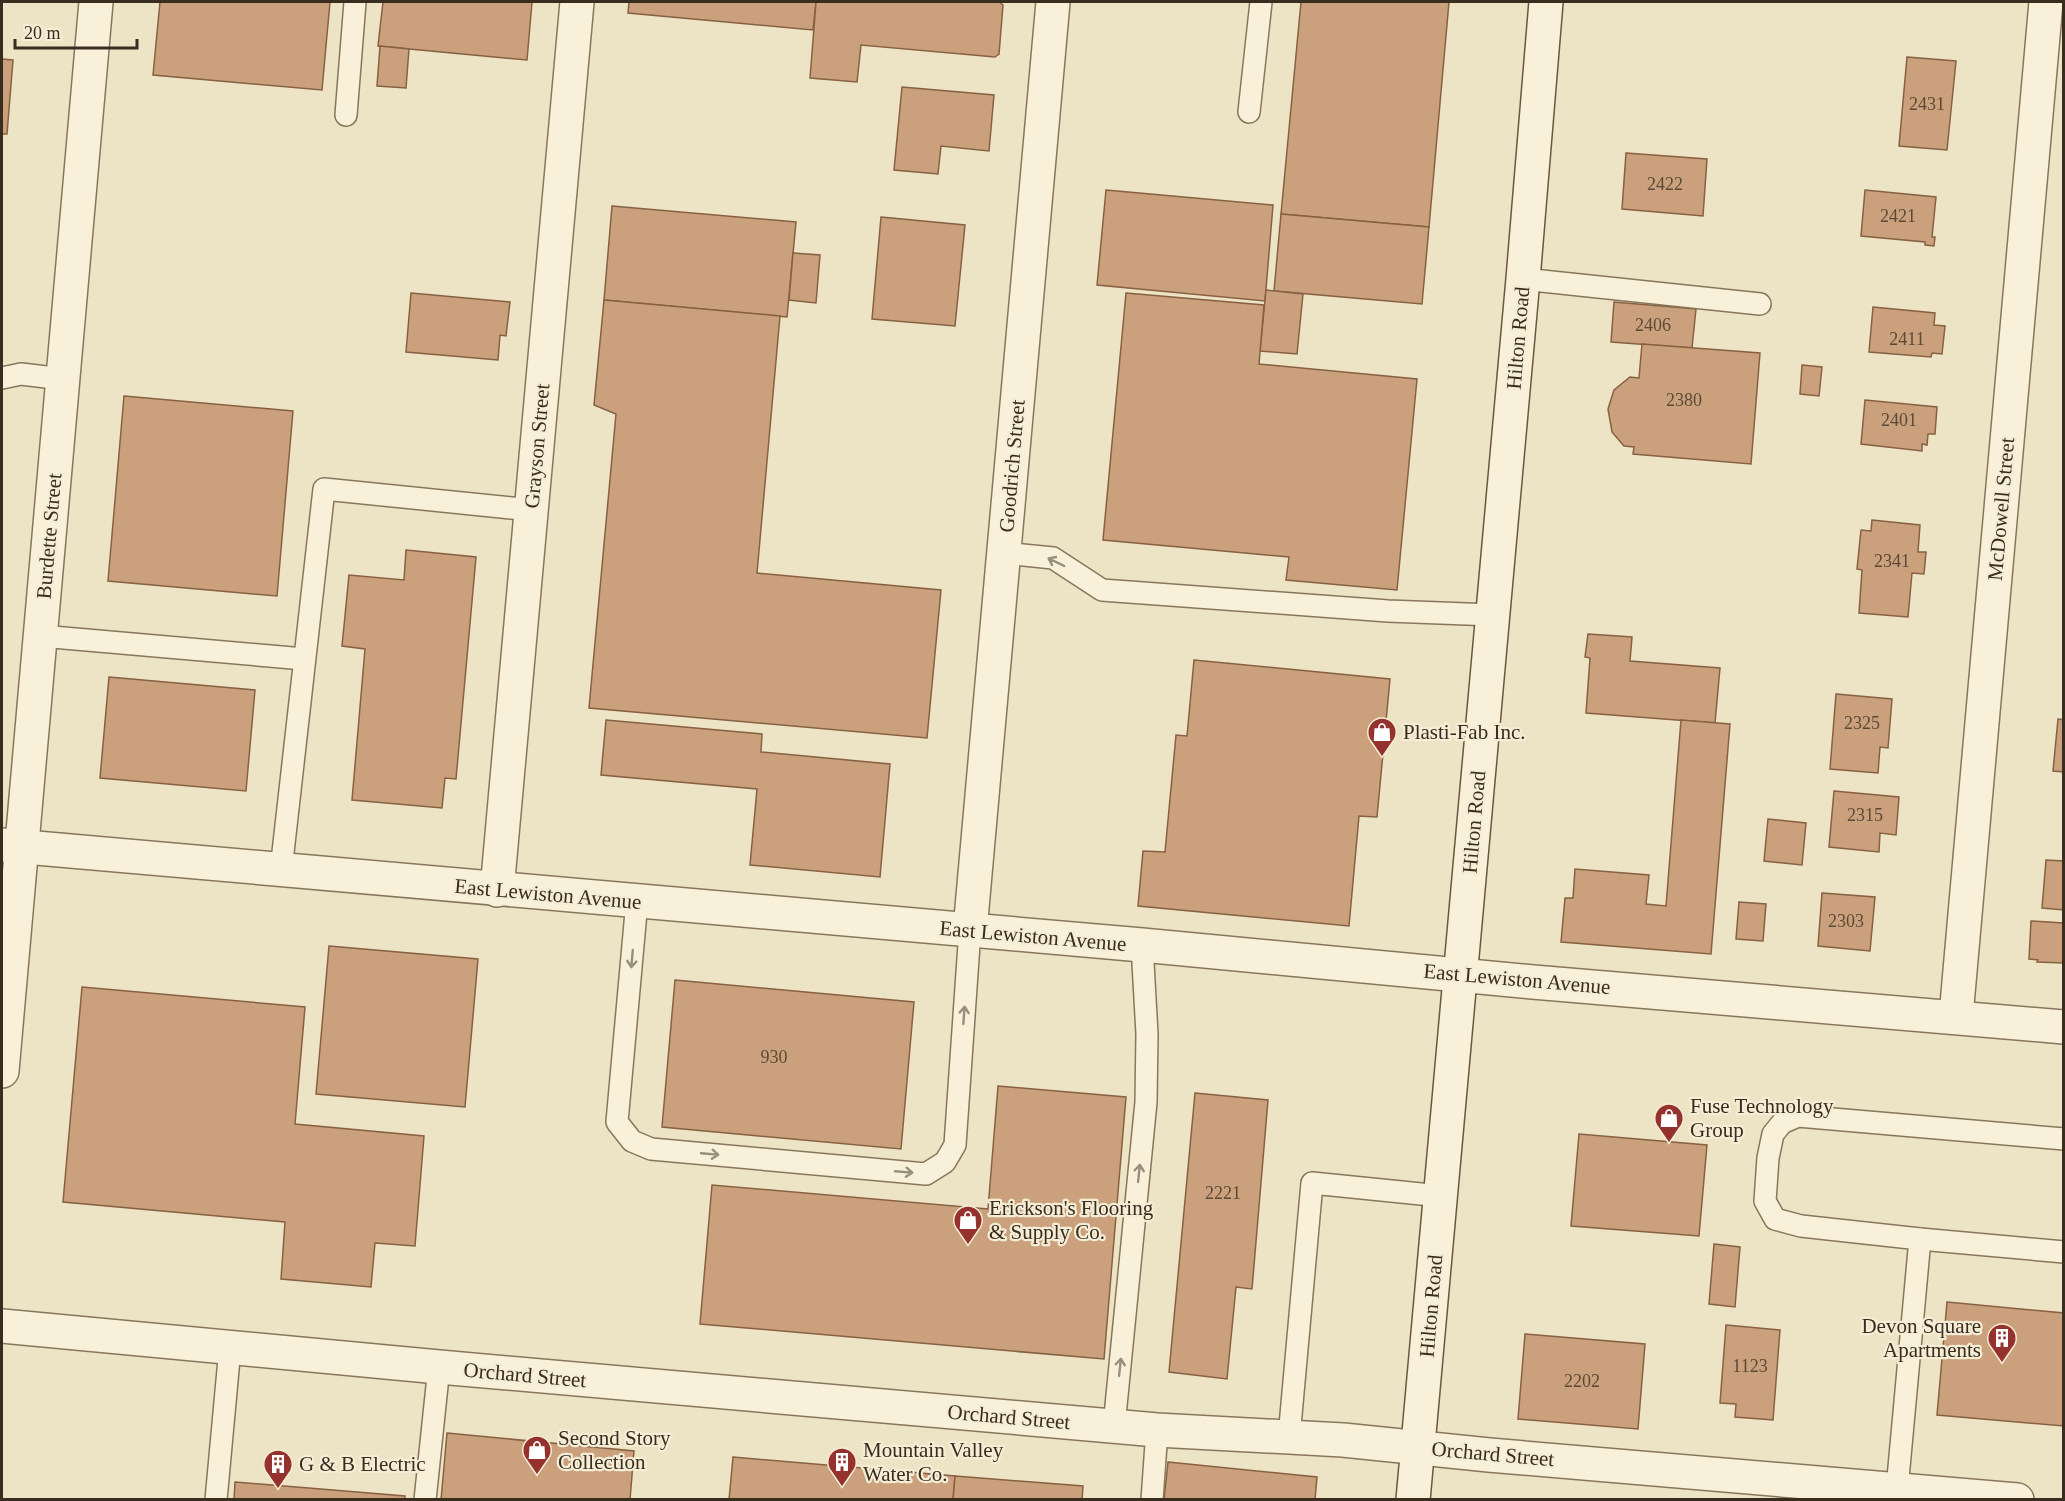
<svg xmlns="http://www.w3.org/2000/svg" width="2065" height="1501" viewBox="0 0 2065 1501" font-family="Georgia,serif">
<style>
.building{fill:#caa17c;stroke:#876142;stroke-width:1.5}
.lines{fill:none;stroke-linecap:round;stroke-linejoin:round}
.lane-casing{stroke:#88765c;stroke-width:24}
.street-casing{stroke:#88765c;stroke-width:36}
.secondary-casing{stroke:#6a573f;stroke-width:36}
.lane{stroke:#f8f0d9;stroke-width:21}
.street{stroke:#f8f0d9;stroke-width:33}
.secondary{stroke:#f8f0d9;stroke-width:33}
.oneway{stroke:#988e7c}
.labels{text-anchor:middle;dominant-baseline:central;stroke-width:4.5;stroke-linejoin:round;paint-order:stroke}
.number-label{font-size:18px;fill:#5d4a36}
.street-label{font-size:21px;fill:#392d1f;stroke:#f5edd5}
.poi-label{font-size:21px;fill:#392d1f;stroke:#f5edd5;text-anchor:start}
</style>
<rect width="100%" height="100%" fill="#ede3c5"/>
<g class="building">
<polygon points="160,2 330,2 322,90 153,75"/>
<polygon points="383,2 532,2 527,60 378,46"/>
<polygon points="629,2 816,2 813,30 628,13"/>
<polygon points="816,2 999,2 1003,5 999,54 995,57 861,45 857,82 810,78"/>
<polygon points="1301,2 1449,2 1429,227 1281,214"/>
<polygon points="380,46 409,49 406,88 377,86"/>
<polygon points="1907,57 1956,61 1947,150 1899,146"/>
<polygon points="2,59 13,60 7,134 2,134"/>
<polygon points="902,87 994,95 989,151 941,146 938,174 894,170"/>
<polygon points="1626,153 1707,159 1703,216 1622,209"/>
<polygon points="1106,190 1273,205 1265,301 1097,285"/>
<polygon points="1865,190 1936,197 1932,237 1935,237 1934,246 1925,245 1925,242 1861,236"/>
<polygon points="612,206 796,222 787,317 604,300"/>
<polygon points="1281,214 1429,227 1422,304 1274,291"/>
<polygon points="881,217 965,225 955,326 872,319"/>
<polygon points="793,253 820,255 816,303 789,300"/>
<polygon points="1266,290 1303,294 1297,354 1260,351"/>
<polygon points="411,293 510,302 506,336 500,335 498,360 406,352"/>
<polygon points="1126,293 1264,305 1259,364 1417,379 1397,590 1286,580 1289,557 1103,540"/>
<polygon points="604,300 780,316 757,573 941,590 927,738 589,708 616,414 594,405"/>
<polygon points="1614,302 1696,309 1692,348 1611,342"/>
<polygon points="1873,307 1935,313 1934,325 1945,326 1942,354 1932,353 1931,357 1869,352"/>
<polygon points="1642,344 1760,353 1751,464 1633,454 1634,447 1624,446 1612,432 1608,409 1614,390 1630,377 1639,378"/>
<polygon points="1802,365 1822,367 1819,396 1800,394"/>
<polygon points="124,396 293,411 277,596 108,581"/>
<polygon points="1865,400 1937,407 1935,434 1928,434 1927,445 1922,444 1922,451 1861,444"/>
<polygon points="1872,520 1920,525 1918,552 1926,552 1924,574 1912,573 1908,617 1859,613 1862,570 1857,569 1861,530 1871,531"/>
<polygon points="406,550 476,557 456,779 445,778 442,808 352,800 365,649 342,646 349,575 404,580"/>
<polygon points="1588,634 1632,637 1630,661 1720,668 1715,723 1586,713 1590,658 1585,657"/>
<polygon points="1194,660 1390,679 1377,817 1359,816 1349,926 1138,906 1143,851 1165,852 1176,735 1187,736"/>
<polygon points="109,677 255,690 246,791 100,778"/>
<polygon points="1836,694 1892,699 1888,748 1880,747 1878,773 1830,769"/>
<polygon points="2058,719 2064,720 2064,772 2053,771"/>
<polygon points="606,720 762,734 761,752 890,764 880,877 750,865 757,789 601,775"/>
<polygon points="1681,720 1730,724 1711,954 1561,942 1565,898 1573,898 1575,869 1649,875 1646,904 1666,906"/>
<polygon points="1834,791 1899,797 1896,835 1880,833 1879,852 1829,847"/>
<polygon points="1768,819 1806,823 1802,865 1764,861"/>
<polygon points="2046,860 2064,861 2064,910 2042,908"/>
<polygon points="1822,893 1875,897 1870,951 1818,946"/>
<polygon points="1739,902 1766,904 1763,941 1736,939"/>
<polygon points="2031,921 2064,923 2064,963 2037,962 2038,960 2029,959"/>
<polygon points="329,946 478,959 465,1107 316,1094"/>
<polygon points="675,980 914,1002 901,1149 662,1127"/>
<polygon points="82,987 305,1007 295,1124 424,1136 415,1246 375,1243 371,1287 281,1279 285,1222 63,1202"/>
<polygon points="998,1086 1126,1097 1104,1359 700,1324 712,1185 988,1209"/>
<polygon points="1195,1093 1268,1100 1252,1289 1236,1287 1227,1379 1169,1372"/>
<polygon points="1579,1134 1707,1145 1699,1236 1571,1226"/>
<polygon points="1714,1244 1740,1247 1735,1307 1709,1304"/>
<polygon points="1947,1302 2064,1313 2064,1426 1937,1415"/>
<polygon points="1726,1325 1780,1330 1773,1420 1735,1417 1736,1404 1720,1403"/>
<polygon points="1525,1334 1645,1344 1638,1429 1518,1419"/>
<polygon points="447,1433 634,1451 630,1500 441,1500"/>
<polygon points="733,1457 955,1476 953,1500 729,1500"/>
<polygon points="1168,1462 1317,1477 1315,1500 1164,1500"/>
<polygon points="955,1476 1083,1486 1082,1500 953,1500"/>
<polygon points="235,1482 405,1496 405,1500 234,1500"/>
</g>
<g class="lines">
<g class="lane-casing">
<g id="lane">
<polyline points="1249,112 1261,2"/>
<polyline points="346,115 355,2"/>
<polyline points="1523,279 1760,304"/>
<polyline points="2,378 21,374 63,379"/>
<polyline points="1004,553 1053,558 1102,590 1388,611 1493,615"/>
<polyline points="41,636 304,659"/>
<polyline points="281,870 324,489 531,510"/>
<polyline points="637,901 617,1122 632,1141 651,1149 926,1174 945,1162 955,1145 970,930"/>
<polyline points="1920,1239 1801,1226 1775,1219 1765,1201 1768,1158 1773,1134 1782,1123 1798,1116 2064,1139"/>
<polyline points="1114,1426 1146,1102 1147,1034 1142,945"/>
<polyline points="1289,1437 1312,1183 1441,1196"/>
<polyline points="1897,1489 1920,1239 2064,1252"/>
<polyline points="216,1500 230,1348"/>
<polyline points="425,1500 439,1367"/>
<polyline points="1152,1500 1157,1430"/>
</g>
</g>
<g class="street-casing">
<g id="street">
<polyline points="2,845 1142,945 1533,982 2064,1027"/>
<polyline points="497,890 577,2"/>
<polyline points="970,930 1053,2"/>
<polyline points="1956,1016 2046,2"/>
<polyline points="2,1071 96,2"/>
<polyline points="2,1326 439,1367 1157,1430 1343,1440 1489,1455 2017,1500"/>
</g>
</g>
<g class="secondary-casing">
<polyline id="secondary" points="1413,1500 1523,279 1546,2"/>
</g>
<use href="#lane" class="lane"/>
<use href="#street" class="street"/>
<use href="#secondary" class="secondary"/>
</g>
<defs><path id="oneway-shaft" d="M-6 0H5M1.5-3L5.5 0L1.5 3" fill="none" stroke-width="1.6" stroke-linecap="round" stroke-linejoin="round" transform="scale(1.5)"/></defs>
<g class="oneway">
<use href="#oneway-shaft" transform="translate(1056 562) rotate(-154)"/>
<use href="#oneway-shaft" transform="translate(632 959) rotate(95)"/>
<use href="#oneway-shaft" transform="translate(964 1015) rotate(-86)"/>
<use href="#oneway-shaft" transform="translate(710 1154) rotate(5)"/>
<use href="#oneway-shaft" transform="translate(904 1172) rotate(5)"/>
<use href="#oneway-shaft" transform="translate(1139 1173) rotate(-84)"/>
<use href="#oneway-shaft" transform="translate(1120 1367) rotate(-84)"/>
</g>
<defs>
<g id="shop-pin" transform="scale(1.5)"><path d="M0 17L-7.5 6A9.5 9.5 0 1 1 7.5 6Z" fill="#96322d" stroke="#f5edd5"/><path d="M-5-2.5h2.3a2.7 3.5 0 0 1 5.4 0H5L5.5 6h-11ZM-1.5-2.5h3a1.5 2.3 0 0 0-3 0Z" fill="#fff"/></g>
<g id="building-pin" transform="scale(1.5)"><path d="M0 17L-7.5 6A9.5 9.5 0 1 1 7.5 6Z" fill="#96322d" stroke="#f5edd5"/><path d="M-4-6H4V6H1V3H-1V6H-4ZM-2.5-4.3h1.7v1.8h-1.7ZM.8-4.3h1.7v1.8H.8ZM-2.5-1h1.7V.8h-1.7ZM.8-1h1.7V.8H.8Z" fill="#fff"/></g>
</defs>
<g fill-rule="evenodd">
<use href="#shop-pin" x="1382" y="732"/>
<use href="#shop-pin" x="1669" y="1118"/>
<use href="#shop-pin" x="968" y="1220"/>
<use href="#building-pin" x="2002" y="1338"/>
<use href="#shop-pin" x="537" y="1450"/>
<use href="#building-pin" x="842" y="1462"/>
<use href="#building-pin" x="278" y="1464"/>
</g>
<g class="labels">
<g class="number-label">
<text x="1927" y="104">2431</text>
<text x="1665" y="184">2422</text>
<text x="1898" y="216">2421</text>
<text x="1653" y="325">2406</text>
<text x="1907" y="339">2411</text>
<text x="1684" y="400">2380</text>
<text x="1899" y="420">2401</text>
<text x="1892" y="561">2341</text>
<text x="1862" y="723">2325</text>
<text x="1865" y="815">2315</text>
<text x="1846" y="921">2303</text>
<text x="774" y="1057">930</text>
<text x="1223" y="1193">2221</text>
<text x="1750" y="1366">1123</text>
<text x="1582" y="1381">2202</text>
</g>
<g class="street-label">
<text transform="translate(1518 338) rotate(-85)">Hilton Road</text>
<text transform="translate(537 446) rotate(-85)">Grayson Street</text>
<text transform="translate(1012 466) rotate(-85)">Goodrich Street</text>
<text transform="translate(2001 509) rotate(-85)">McDowell Street</text>
<text transform="translate(49 536) rotate(-85)">Burdette Street</text>
<text transform="translate(1474 822) rotate(-85)">Hilton Road</text>
<text transform="translate(548 894) rotate(5)">East Lewiston Avenue</text>
<text transform="translate(1033 936) rotate(5)">East Lewiston Avenue</text>
<text transform="translate(1517 979) rotate(5)">East Lewiston Avenue</text>
<text transform="translate(1431 1306) rotate(-85)">Hilton Road</text>
<text transform="translate(525 1375) rotate(5)">Orchard Street</text>
<text transform="translate(1009 1417) rotate(5)">Orchard Street</text>
<text transform="translate(1493 1454) rotate(5)">Orchard Street</text>
</g>
<g class="poi-label">
<text x="1403" y="732">Plasti-Fab Inc.</text>
<text x="1690" y="1106">Fuse Technology<tspan x="1690" dy="24">Group</tspan></text>
<text x="989" y="1208">Erickson's Flooring<tspan x="989" dy="24">&amp; Supply Co.</tspan></text>
<text x="1981" y="1326" text-anchor="end">Devon Square<tspan x="1981" dy="24">Apartments</tspan></text>
<text x="558" y="1438">Second Story<tspan x="558" dy="24">Collection</tspan></text>
<text x="863" y="1450">Mountain Valley<tspan x="863" dy="24">Water Co.</tspan></text>
<text x="299" y="1464">G &amp; B Electric</text>
</g>
</g>
<rect width="2065" height="1501" fill="none" stroke="#392d1f" stroke-width="6"/>
<path d="M15 39v9h122v-9" fill="none" stroke="#392d1f" stroke-width="3"/>
<text x="24" y="39" font-size="18" fill="#392d1f" stroke="#f5edd5" stroke-width="4.5" paint-order="stroke">20 m</text>
</svg>
